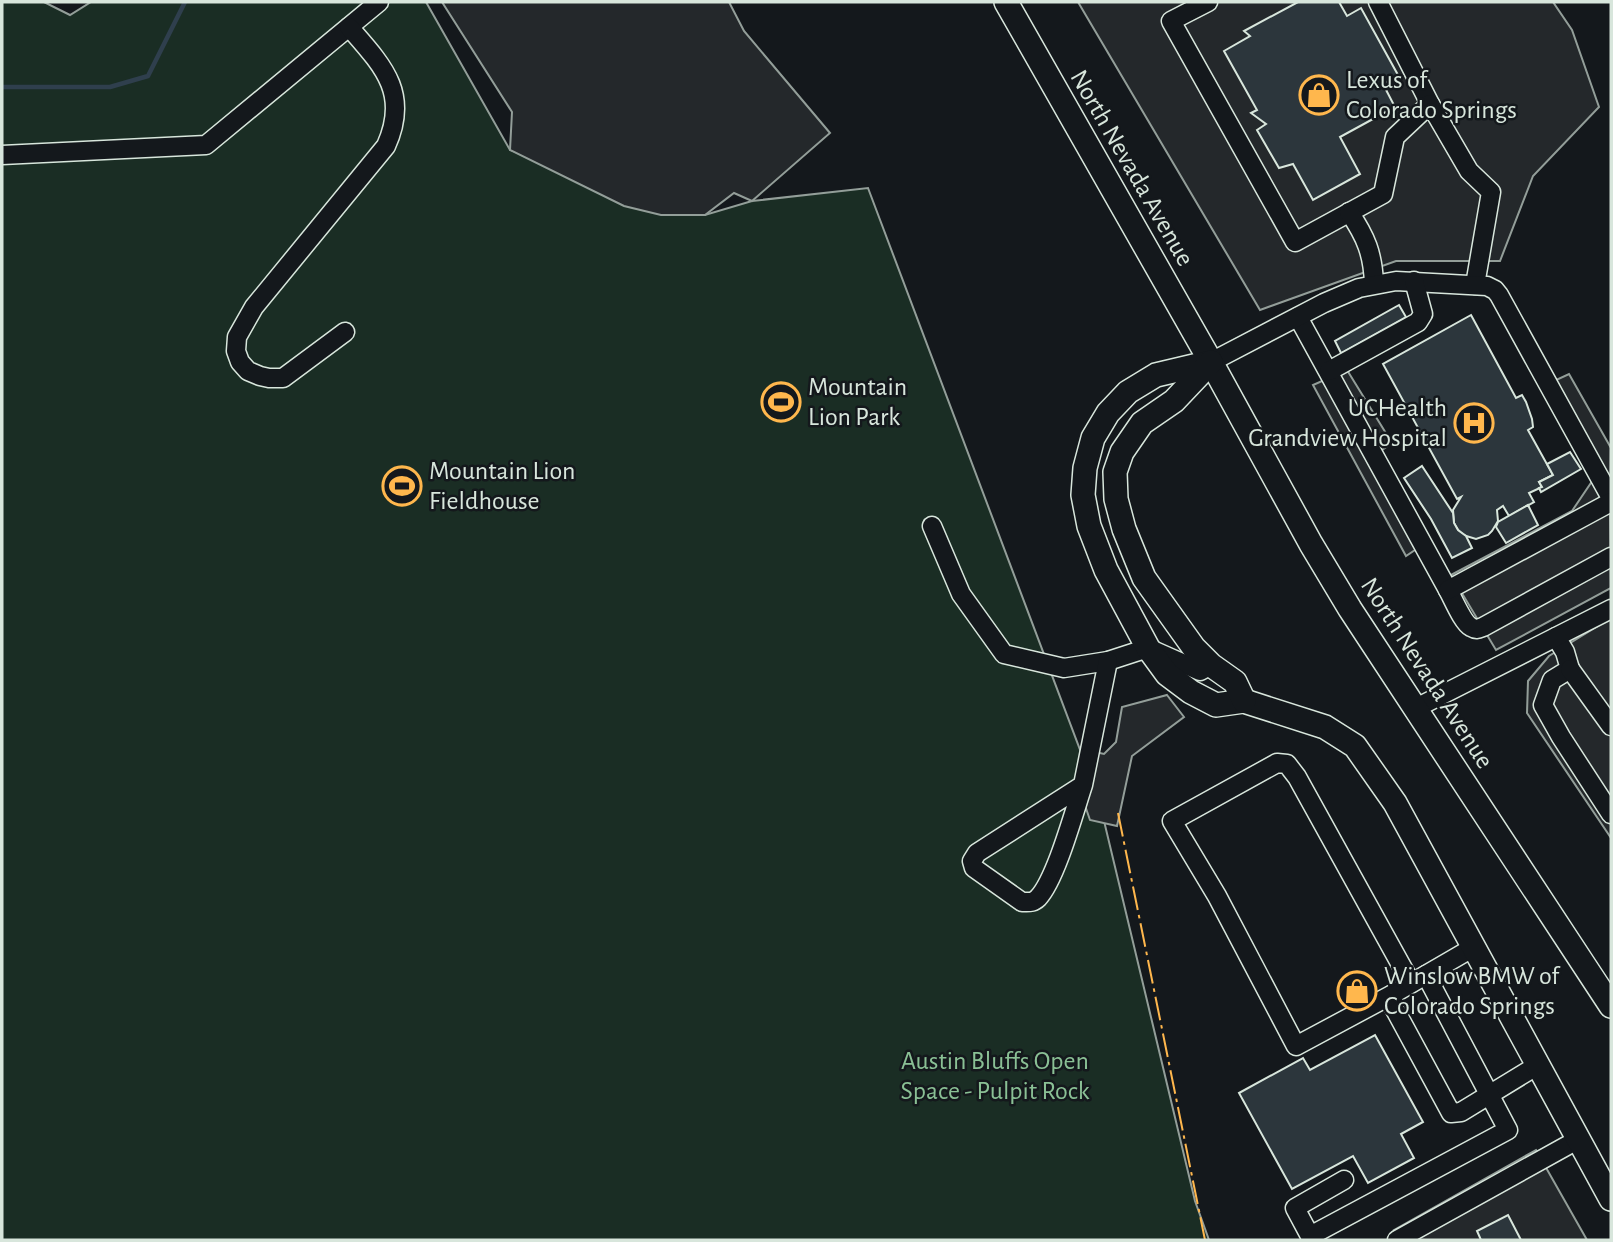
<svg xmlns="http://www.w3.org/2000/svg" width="1613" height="1242" viewBox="0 0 1613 1242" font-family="'Alegreya Sans',sans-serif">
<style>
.green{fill:#1a2d24;stroke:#939e99;stroke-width:2}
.parking{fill:#24282b;stroke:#939e99;stroke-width:2}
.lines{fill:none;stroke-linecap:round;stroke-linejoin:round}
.stream{stroke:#2f3f4d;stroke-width:4.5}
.building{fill:#2c363c;stroke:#d8e6dc;stroke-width:2}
.minor-casing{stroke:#d8e6dc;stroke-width:21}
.major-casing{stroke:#d8e6dc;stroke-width:26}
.minor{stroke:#14181c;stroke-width:18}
.major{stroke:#14181c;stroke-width:23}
.power{stroke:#ffb74d;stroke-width:2;stroke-dasharray:24 5 3.5 5;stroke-linecap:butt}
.labels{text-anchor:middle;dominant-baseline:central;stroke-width:5;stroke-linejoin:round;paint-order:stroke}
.poi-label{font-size:26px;fill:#d8e6dc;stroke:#14181c;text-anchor:start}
.street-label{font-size:26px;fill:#d8e6dc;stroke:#14181c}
.park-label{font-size:26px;fill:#8ac095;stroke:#14181c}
</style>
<rect width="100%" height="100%" fill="#14181c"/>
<polygon class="green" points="2,2 44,2 70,15 91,2 426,2 510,150 705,215 752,201 868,188 1099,800 1195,1201 1209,1240 2,1240"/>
<g class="parking">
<polygon points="442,2 729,2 744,31 830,133 752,201 734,193 705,215 661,215 624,206 510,150 512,112"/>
<polygon points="1078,2 1553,2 1572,30 1599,107 1533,176 1500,261 1396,261 1260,310"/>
<polygon points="1347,370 1392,443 1368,460 1418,548 1406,556 1313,385"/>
<polygon points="1569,374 1611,448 1610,514 1611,588 1496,650 1451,575 1572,511 1603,465 1554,381"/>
<polygon points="1611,618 1611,838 1527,713 1528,681 1549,656"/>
<polygon points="1167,695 1184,717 1132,756 1117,826 1090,820 1080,791 1095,752 1104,754 1116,742 1122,707"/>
<polygon points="1536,1150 1587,1240 1400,1240 1394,1230"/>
</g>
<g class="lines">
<polyline class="stream" points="2,87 110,87 148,76 185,2"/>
</g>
<g class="building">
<polygon points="1298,2 1339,2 1347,16 1361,8 1398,75 1383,84 1395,107 1340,137 1360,174 1313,200 1293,164 1279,168 1257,130 1266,124 1251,113 1257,110 1224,51 1250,36 1244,31"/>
<polygon points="1399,305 1406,317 1341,353 1335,341"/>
<polygon points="1471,315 1516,398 1522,395 1526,402 1532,419 1533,427 1528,430 1553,475 1539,482 1542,487 1529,493 1534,502 1509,516 1503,506 1497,510 1498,521 1492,531 1488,535 1476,539 1463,535 1458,530 1454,523 1453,510 1461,497 1457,499 1383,364"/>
<polygon points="1570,452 1581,469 1541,492 1539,488 1542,487 1539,482 1553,475 1547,464"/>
<polygon points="1422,466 1453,513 1454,523 1458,530 1466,536 1472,548 1452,558 1431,519 1404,478"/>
<polygon points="1528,505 1538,525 1506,543 1496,527 1498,522"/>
<polygon points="1375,1035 1423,1122 1401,1134 1414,1158 1368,1183 1353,1156 1292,1189 1239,1093 1303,1058 1310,1070"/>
<polygon points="1508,1215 1521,1240 1481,1240 1477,1231"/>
</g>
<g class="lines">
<g class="minor-casing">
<g id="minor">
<polyline points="1208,2 1171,21 1295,242 1383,194 1395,137 1430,104 1378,2"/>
<polyline points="1430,104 1469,171 1491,192 1475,285"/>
<polyline points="2,155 206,145 379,2"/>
<path d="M1349 212C1366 237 1373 254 1374 284"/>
<path d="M1298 317 1448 590C1453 599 1463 623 1471 627 1476 630 1478 629 1483 627L1611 557"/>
<path d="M345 332 283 378H269L260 376 248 371 240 362 236 351 237 337 254 307 386 146C410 93 383 66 349 27"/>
<polyline points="1211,362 1324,303 1359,288 1396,281 1487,286 1495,290 1499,295 1611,498"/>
<polyline points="1329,371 1418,322 1423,314 1414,281"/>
<polyline points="932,526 961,594 1004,654 1064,668 1108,661 1148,648 1200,671 1211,665"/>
<polyline points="1448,590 1611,502"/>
<polyline points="1556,637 1565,652 1570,669 1552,680 1543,705 1561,737 1611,814"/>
<polyline points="1570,669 1611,726"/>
<polyline points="1416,708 1611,609"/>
<path d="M1083 785C1074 812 1056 879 1038 898 1033 903 1029 902 1022 902L974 868 972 861 977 853 1083 785 1108 661"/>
<polyline points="1474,947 1393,994 1393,1006 1451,1113 1461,1112 1538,1065"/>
<polyline points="1393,994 1296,1046 1217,896 1172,821 1277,763 1287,764 1297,777 1411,983"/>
<polyline points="1344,1180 1295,1208 1310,1236 1508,1130 1426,975"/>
<polyline points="1397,1240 1579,1139"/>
</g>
</g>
<g class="major-casing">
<g id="major">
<polyline points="1006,2 1211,362 1311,544 1350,609 1611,1006"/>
<polyline points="1211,362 1156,375 1128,392 1108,413 1093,438 1085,468 1083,495 1089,526 1106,570 1148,648 1167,674 1191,692 1216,705 1244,701 1325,727 1355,746 1395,803 1611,1199"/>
<polyline points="1211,362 1174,401 1142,423 1122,452 1115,472 1116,499 1124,529 1144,578 1194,648 1211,665 1235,682 1244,701"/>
</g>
</g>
<use href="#minor" class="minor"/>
<use href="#major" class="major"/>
<polyline class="power" points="1118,813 1205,1240"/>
</g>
<defs>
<g id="shop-ring" transform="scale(2.0125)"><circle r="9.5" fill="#14181c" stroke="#ffb74d" stroke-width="1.5"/><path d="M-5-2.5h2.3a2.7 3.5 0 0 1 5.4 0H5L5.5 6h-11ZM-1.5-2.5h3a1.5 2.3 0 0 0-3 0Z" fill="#ffb74d"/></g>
<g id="stadium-ring" transform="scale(2.0125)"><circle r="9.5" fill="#14181c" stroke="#ffb74d" stroke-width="1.5"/><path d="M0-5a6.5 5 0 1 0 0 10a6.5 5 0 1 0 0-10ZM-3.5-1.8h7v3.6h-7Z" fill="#ffb74d"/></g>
<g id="hospital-ring" transform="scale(2.0125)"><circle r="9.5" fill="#14181c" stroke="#ffb74d" stroke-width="1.5"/><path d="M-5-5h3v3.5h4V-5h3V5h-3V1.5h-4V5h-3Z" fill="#ffb74d"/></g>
</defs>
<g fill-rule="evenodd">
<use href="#shop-ring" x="1319" y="95"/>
<use href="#stadium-ring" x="781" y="402"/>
<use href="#hospital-ring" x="1474" y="423"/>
<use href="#stadium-ring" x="402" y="486"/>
<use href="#shop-ring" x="1357" y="991"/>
</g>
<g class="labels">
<g class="poi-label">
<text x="1346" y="80">Lexus of<tspan x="1346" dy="30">Colorado Springs</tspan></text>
<text x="808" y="387">Mountain<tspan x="808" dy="30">Lion Park</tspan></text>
<text x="1447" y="408" text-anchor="end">UCHealth<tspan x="1447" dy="30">Grandview Hospital</tspan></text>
<text x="429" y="471">Mountain Lion<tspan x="429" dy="30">Fieldhouse</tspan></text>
<text x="1384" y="976">Winslow BMW of<tspan x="1384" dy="30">Colorado Springs</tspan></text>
</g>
<g class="street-label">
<text transform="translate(1132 168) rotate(60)">North Nevada Avenue</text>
<text transform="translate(1427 673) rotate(57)">North Nevada Avenue</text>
</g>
<g class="park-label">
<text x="995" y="1061">Austin Bluffs Open<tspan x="995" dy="30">Space - Pulpit Rock</tspan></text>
</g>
</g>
<rect width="1613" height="1242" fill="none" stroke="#d8e6dc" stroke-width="7"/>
</svg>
